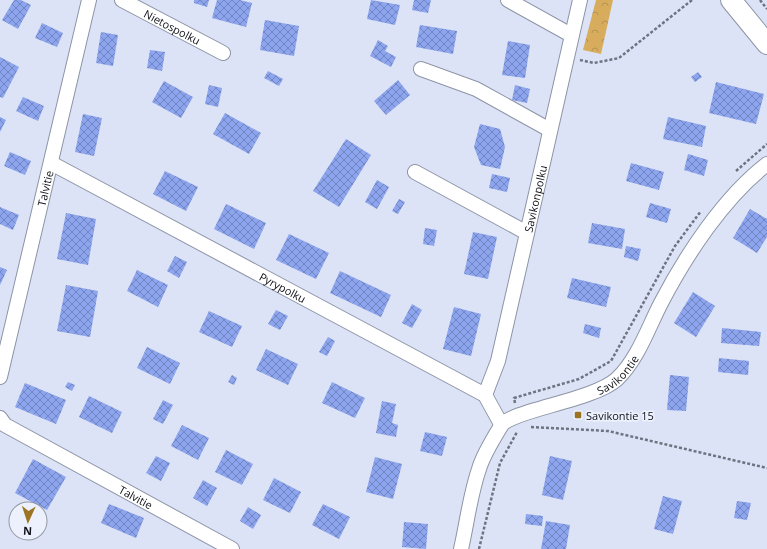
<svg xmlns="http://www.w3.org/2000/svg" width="767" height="549" viewBox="0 0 767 549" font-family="'Open Sans',sans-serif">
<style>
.forest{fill:url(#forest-crowns)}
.building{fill:url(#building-cross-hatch)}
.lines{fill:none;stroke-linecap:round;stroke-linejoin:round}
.street-casing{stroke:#8d94a6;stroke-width:16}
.secondary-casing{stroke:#8d94a6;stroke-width:22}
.path{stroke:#6e7380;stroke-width:2.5;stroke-dasharray:3 2;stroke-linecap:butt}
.street{stroke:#fff;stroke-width:14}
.secondary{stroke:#fff;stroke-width:20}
.poi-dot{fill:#9d7522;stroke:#ecf1fd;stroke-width:1.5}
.labels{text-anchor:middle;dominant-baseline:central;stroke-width:3.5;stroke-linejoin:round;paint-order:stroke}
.street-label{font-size:11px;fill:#101219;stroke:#ecf1fd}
.poi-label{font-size:11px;fill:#101219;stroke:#ecf1fd;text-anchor:start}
</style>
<defs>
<pattern id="forest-crowns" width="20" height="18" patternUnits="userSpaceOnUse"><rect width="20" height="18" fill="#d7ac5d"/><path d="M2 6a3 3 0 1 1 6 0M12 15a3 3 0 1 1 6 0" fill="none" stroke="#b89350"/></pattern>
<pattern id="building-cross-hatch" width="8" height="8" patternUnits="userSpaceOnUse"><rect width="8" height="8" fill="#8ca5ee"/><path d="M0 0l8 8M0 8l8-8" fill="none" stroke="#7185c0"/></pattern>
</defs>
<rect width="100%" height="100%" fill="#dce3f7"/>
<polygon class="forest" points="596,0 613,0 601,54 583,50"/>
<g class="building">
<polygon points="14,0 21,0 31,5 18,29 2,20"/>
<polygon points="194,0 209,0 207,7 194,3"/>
<polygon points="217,0 240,0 252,3 246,27 212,18"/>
<polygon points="371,0 400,5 395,25 367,19"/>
<polygon points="414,0 431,0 428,13 412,10"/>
<polygon points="265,20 299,26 294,56 260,50"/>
<polygon points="42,23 63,33 57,47 35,38"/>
<polygon points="420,25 457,31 453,54 416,47"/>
<polygon points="101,32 118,35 113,66 96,63"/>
<polygon points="378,40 388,46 385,51 396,57 391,67 370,56"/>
<polygon points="508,41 530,45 525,78 502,75"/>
<polygon points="150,50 165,52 162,71 147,68"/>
<polygon points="0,57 19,67 3,98 0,97"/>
<polygon points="268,71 283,79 279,86 264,78"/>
<polygon points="698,72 702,77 695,82 691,77"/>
<polygon points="398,80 410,95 386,115 374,101"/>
<polygon points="164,81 193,97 181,118 152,102"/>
<polygon points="716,82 764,94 756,124 709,113"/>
<polygon points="209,85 222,88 218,107 205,104"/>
<polygon points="515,85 530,89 527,103 512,100"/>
<polygon points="23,97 44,106 38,121 16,111"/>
<polygon points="225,113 261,133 249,154 213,134"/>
<polygon points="83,114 102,118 94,156 75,152"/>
<polygon points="0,117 6,120 0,132"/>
<polygon points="668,117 706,126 702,147 663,139"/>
<polygon points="480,124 500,129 505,147 500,169 481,165 474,147"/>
<polygon points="346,139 371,155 339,207 313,191"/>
<polygon points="10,152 31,161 25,175 4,166"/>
<polygon points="688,154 708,160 704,176 684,170"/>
<polygon points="631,163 664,172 659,190 626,181"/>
<polygon points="165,171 198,187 186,211 153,194"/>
<polygon points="492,174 510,178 507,192 489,188"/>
<polygon points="377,180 389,187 377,209 365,202"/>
<polygon points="399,199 405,202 398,214 392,211"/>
<polygon points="650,203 671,209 667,223 646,217"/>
<polygon points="226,204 266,223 254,249 214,229"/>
<polygon points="0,207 19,215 13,230 0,224"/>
<polygon points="750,209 767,219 767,237 757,253 733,238"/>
<polygon points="66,213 96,219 88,265 57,259"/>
<polygon points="592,223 625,229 622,249 588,243"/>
<polygon points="425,228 437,230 434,246 423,244"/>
<polygon points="473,232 497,237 488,279 464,274"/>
<polygon points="289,234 329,253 316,279 276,260"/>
<polygon points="626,246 641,249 638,261 624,257"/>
<polygon points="175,256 187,262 179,278 167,271"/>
<polygon points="0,267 7,270 0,285"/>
<polygon points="137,270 168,285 158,307 127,291"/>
<polygon points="340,271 391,295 381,317 330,293"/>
<polygon points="572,278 611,287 606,307 567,298"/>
<polygon points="66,285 98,291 90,337 57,331"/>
<polygon points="693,292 715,306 696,337 674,323"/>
<polygon points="412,304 422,310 412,328 402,323"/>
<polygon points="454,307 481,314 471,356 443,349"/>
<polygon points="276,310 288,316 280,330 268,324"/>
<polygon points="209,311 242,326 232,347 199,332"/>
<polygon points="585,324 601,328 599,338 583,333"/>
<polygon points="722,328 761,332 759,346 721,343"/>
<polygon points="328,337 335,341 327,356 319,352"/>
<polygon points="147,347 180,363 170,384 137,368"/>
<polygon points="266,349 298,364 288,385 256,370"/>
<polygon points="719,358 749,361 748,375 718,372"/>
<polygon points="232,375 237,378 234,385 228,382"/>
<polygon points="670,375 689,377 686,411 667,410"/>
<polygon points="68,382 75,385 72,391 65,387"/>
<polygon points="332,382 365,398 355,418 322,403"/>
<polygon points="25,383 66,400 56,424 15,407"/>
<polygon points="89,396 122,412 112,433 79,417"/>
<polygon points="163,400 173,405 163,424 153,419"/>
<polygon points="382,401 396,404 392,423 398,425 396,437 376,433"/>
<polygon points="182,425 209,438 198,460 171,446"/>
<polygon points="425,432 447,437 442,456 420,451"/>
<polygon points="226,450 253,464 242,485 215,472"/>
<polygon points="156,456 170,463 161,481 146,473"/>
<polygon points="550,456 572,461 563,500 542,495"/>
<polygon points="375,457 402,464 393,499 366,492"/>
<polygon points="33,459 66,477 47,510 15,493"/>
<polygon points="274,478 301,492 290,513 263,500"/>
<polygon points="203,480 217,488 207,506 193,498"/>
<polygon points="663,496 682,501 673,534 654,529"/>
<polygon points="737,501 751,503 747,520 734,518"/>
<polygon points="109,504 144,518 136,538 101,523"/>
<polygon points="323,504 350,517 339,539 312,525"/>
<polygon points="248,507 261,515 253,529 240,521"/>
<polygon points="526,514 543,516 542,526 525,524"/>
<polygon points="546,521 570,525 566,549 541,549"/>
<polygon points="404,522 428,524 426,549 402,547"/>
</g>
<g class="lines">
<g class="street-casing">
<g id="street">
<path id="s1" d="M122 0 223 53"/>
<polyline points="508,0 571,35"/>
<polyline points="421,69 476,89 550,130"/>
<path id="s2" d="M51 163 485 395 501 424"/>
<polyline points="415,172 527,233"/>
<path id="s3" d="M0 377 89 0"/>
<path id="s4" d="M485 395 498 361 580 0"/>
<path id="s5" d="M0 418 5 425 232 549"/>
<path id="s6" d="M461 549C467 523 470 495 479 469 483 455 493 439 501 426 510 410 593 401 617 379 638 359 648 328 661 303 686 255 724 197 767 164"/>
</g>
</g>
<g class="secondary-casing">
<polyline id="secondary" points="731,0 767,44"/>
</g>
<g class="path">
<polyline points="760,0 767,9"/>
<polyline points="580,60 594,63 619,58 692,0"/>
<polyline points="736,171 767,144"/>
<polyline points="515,403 514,398 579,379 611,361 675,246 701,211"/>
<polyline points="531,427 608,431 767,468"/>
<polyline points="479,549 500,463 517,432"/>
</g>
<use href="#street" class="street"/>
<use href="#secondary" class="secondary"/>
</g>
<rect class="poi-dot" x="574" y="411" width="8" height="8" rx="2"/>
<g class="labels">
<g class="street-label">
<text stroke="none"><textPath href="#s1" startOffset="57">Nietospolku</textPath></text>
<text stroke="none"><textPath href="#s3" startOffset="194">Talvitie</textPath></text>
<text stroke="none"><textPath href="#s4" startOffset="203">Savikonpolku</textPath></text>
<text stroke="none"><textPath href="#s2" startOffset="263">Pyrypolku</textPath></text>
<text stroke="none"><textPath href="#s6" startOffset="260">Savikontie</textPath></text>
<text stroke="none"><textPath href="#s5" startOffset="158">Talvitie</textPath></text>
</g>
<g class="poi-label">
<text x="586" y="415">Savikontie 15</text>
</g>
</g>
<g transform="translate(28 521) rotate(183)"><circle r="19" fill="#ecf1fd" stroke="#9498a2"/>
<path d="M0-3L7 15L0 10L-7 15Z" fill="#9d7522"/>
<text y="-6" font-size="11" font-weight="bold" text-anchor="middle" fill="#101219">N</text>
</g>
</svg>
